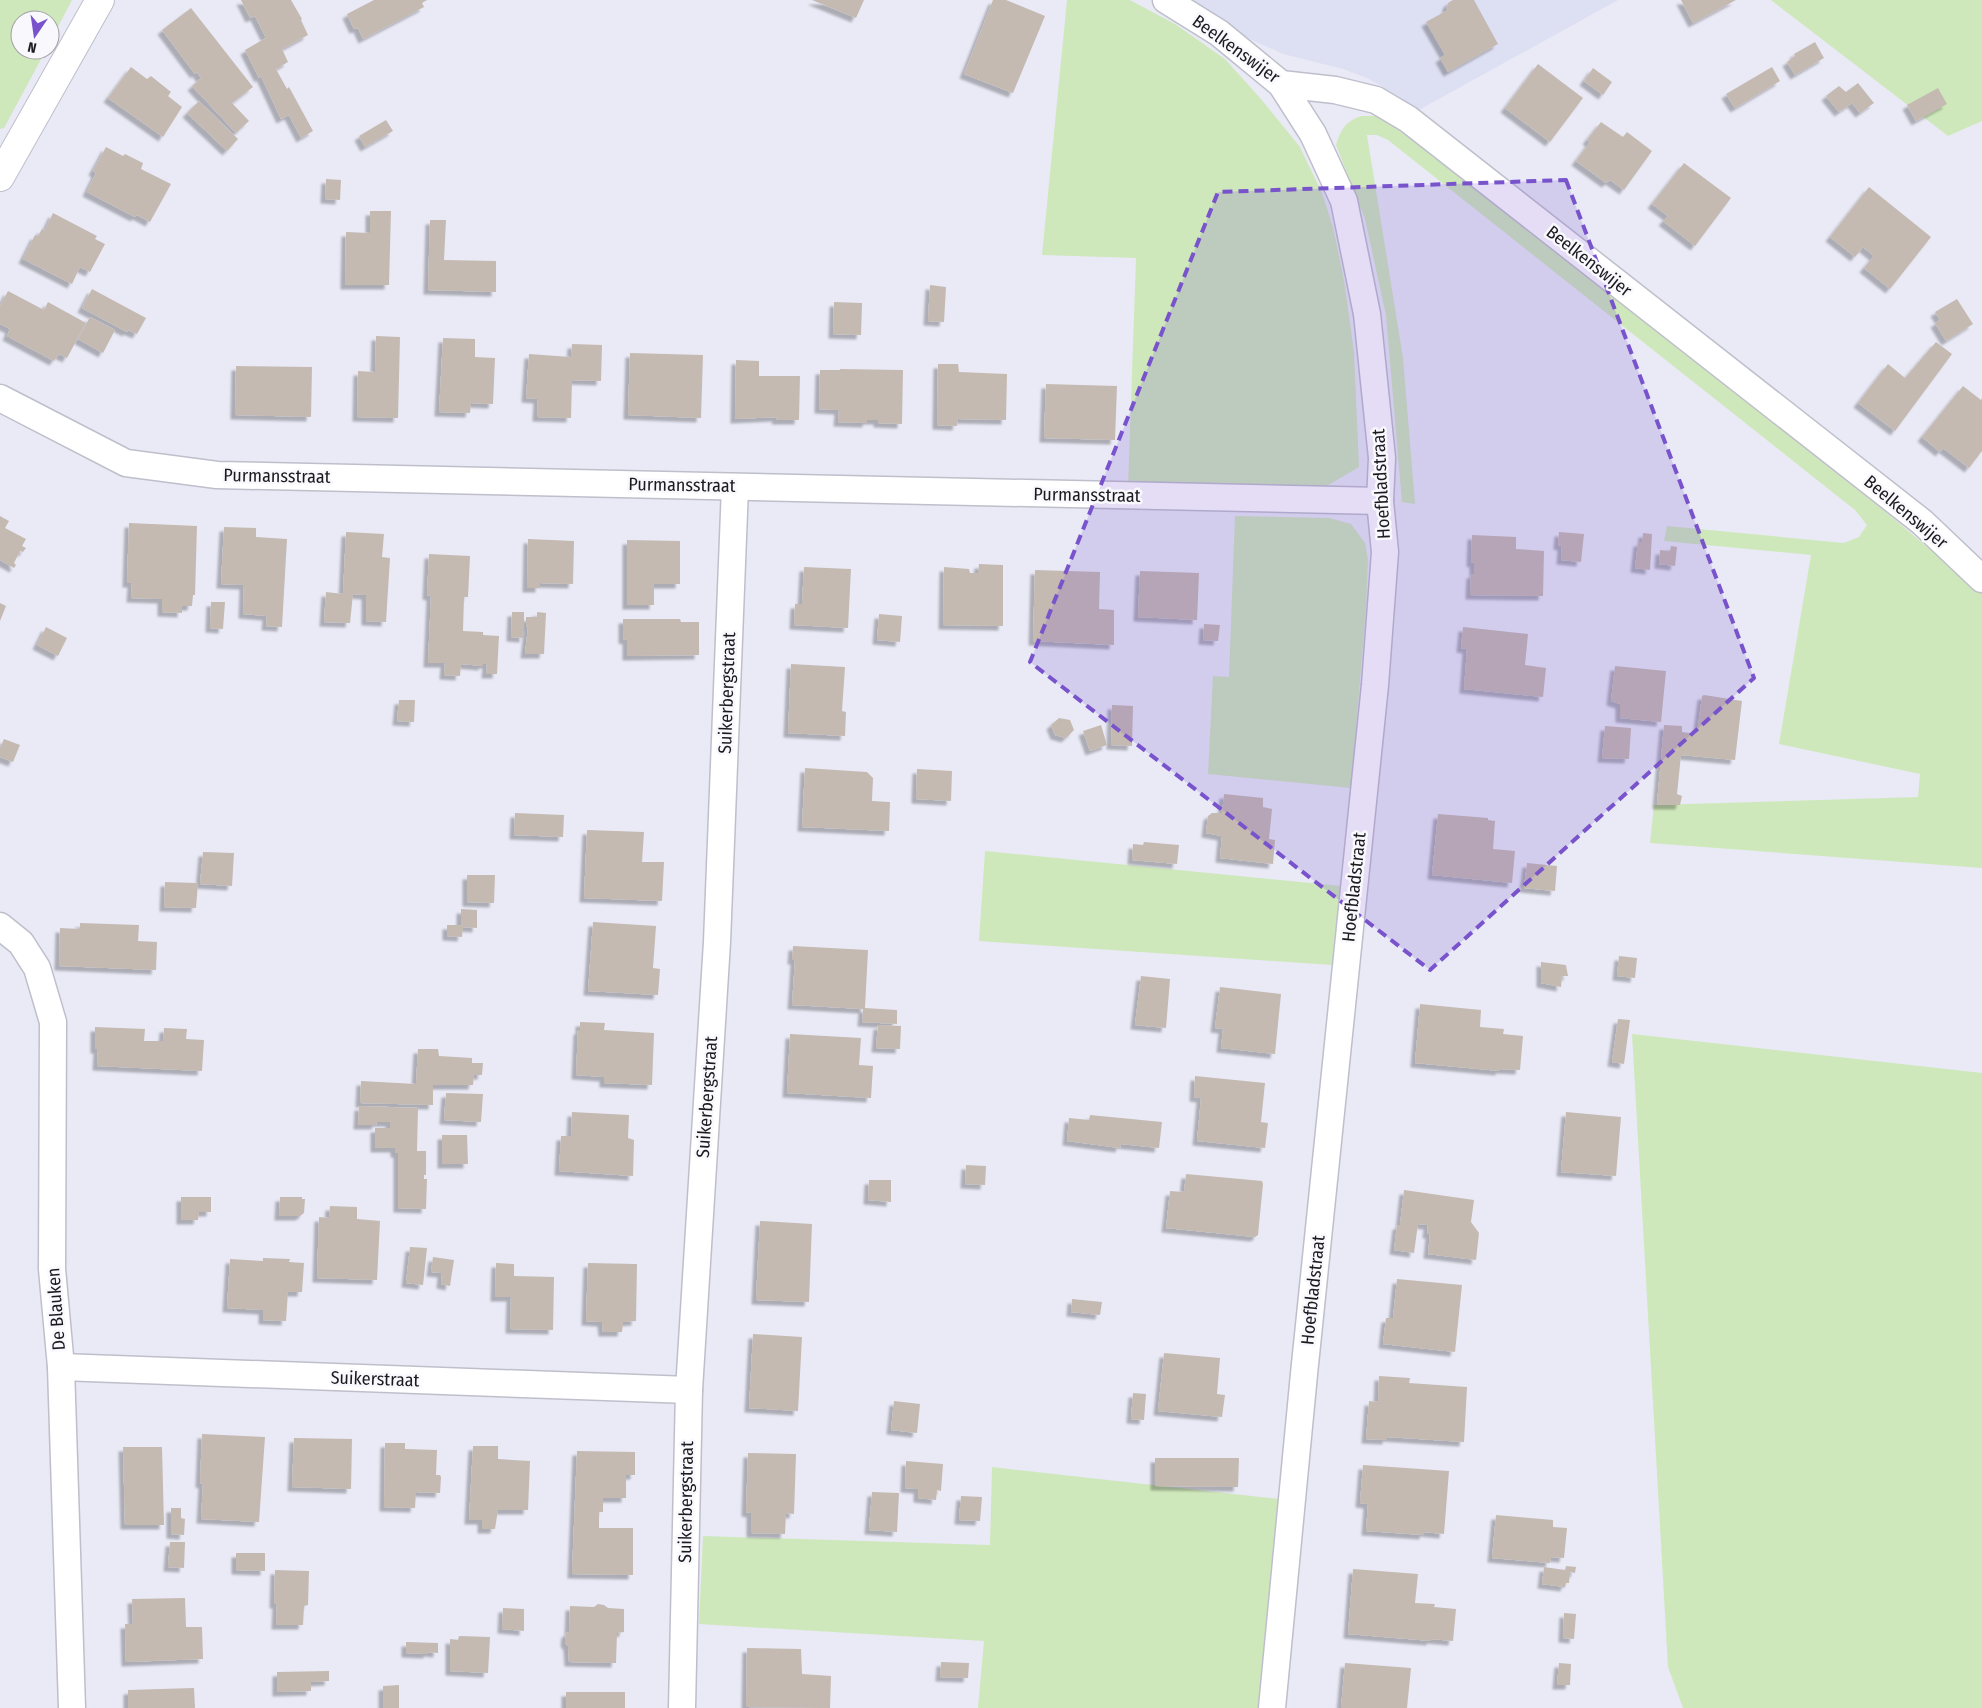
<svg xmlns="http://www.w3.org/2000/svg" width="1982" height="1708" viewBox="0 0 1982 1708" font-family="'Fira Sans Condensed',sans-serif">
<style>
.built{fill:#dddff2}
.green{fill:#cfe8bb}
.building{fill:#c5bab2;filter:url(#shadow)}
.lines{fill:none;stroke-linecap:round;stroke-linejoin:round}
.minor-casing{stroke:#bebfcb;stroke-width:29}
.tertiary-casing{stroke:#bebfcb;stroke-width:30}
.minor{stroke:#fff;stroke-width:26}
.tertiary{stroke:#fff;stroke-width:28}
.marked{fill:#7853cc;fill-opacity:0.2;stroke:#7853cc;stroke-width:4;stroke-dasharray:10 6;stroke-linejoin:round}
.labels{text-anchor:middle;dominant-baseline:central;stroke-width:5;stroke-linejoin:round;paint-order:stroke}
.street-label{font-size:18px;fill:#1b1b1f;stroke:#f8f8fd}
</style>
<defs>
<filter id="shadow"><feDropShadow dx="-4.5" dy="4.5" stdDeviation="1" flood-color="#0004"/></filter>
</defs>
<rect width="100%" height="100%" fill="#e9eaf6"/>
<polygon class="built" points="1192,0 1618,0 1417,111 1399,96 1367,78 1343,69 1283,54 1241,35 1190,3"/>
<g class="green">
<polygon points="0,0 72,0 50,42 50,20 20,20 20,50 46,50 4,128 0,129"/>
<polygon points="1067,0 1130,0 1175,24 1225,59 1261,99 1300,147 1322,193 1333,227 1344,280 1354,352 1359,467 1325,487 1128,488 1136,258 1042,255"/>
<polygon points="1771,0 1982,0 1982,121 1948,136"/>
<path d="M1361 116H1376L1390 122 1452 169 1882 509 1982 593V868L1650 843 1654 805 1918 797 1920 774 1779 744 1811 555 1664 541 1667 526 1844 543 1859 537 1867 525 1855 510 1388 140 1377 135H1367L1403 358 1415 504 1402 502 1386 315 1365 219 1336 145C1342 128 1344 123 1361 116Z"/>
<polygon points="1235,516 1329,518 1351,524 1365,543 1368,560 1366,608 1351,788 1208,774 1213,676 1229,677"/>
<polygon points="985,851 1341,886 1332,965 979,941"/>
<polygon points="1632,1034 1982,1073 1982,1708 1683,1708 1668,1667"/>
<polygon points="992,1467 1279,1499 1260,1708 978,1708 984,1641 699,1624 703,1536 990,1545"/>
</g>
<g class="building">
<polygon points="241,0 291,0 302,19 301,20 308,35 282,49 288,62 276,69 287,89 289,87 313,131 301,138 289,115 281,119 261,76 259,78 245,50 266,38 255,16 250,18"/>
<polygon points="374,0 427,0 422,3 424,7 363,39 358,28 354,29 347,14"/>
<polygon points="812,0 864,0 856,18"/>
<polygon points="993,0 1006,0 1045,16 1013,93 964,74"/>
<polygon points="1453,0 1474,0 1498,44 1448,72 1440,58 1445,55 1426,22 1446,11 1448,3"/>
<polygon points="1681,0 1736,0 1693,23"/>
<polygon points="191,8 253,87 232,103 249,121 236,133 192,86 201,78 197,72 195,74 162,30"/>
<polygon points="1815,42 1824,58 1795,75 1787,62 1795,56 1794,54"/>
<polygon points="1538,64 1583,98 1550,142 1505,108"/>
<polygon points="131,67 147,79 151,76 171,92 168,96 182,107 163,137 108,98"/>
<polygon points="1772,67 1780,81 1735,108 1726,94"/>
<polygon points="1593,68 1612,82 1603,95 1584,81"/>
<polygon points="1858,83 1874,103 1860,113 1852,103 1839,112 1826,96 1839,86 1846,92"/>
<polygon points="1938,88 1947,104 1916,121 1907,105"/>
<polygon points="199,101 238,139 227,151 187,113"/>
<polygon points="386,120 393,131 365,147 359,136"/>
<polygon points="1601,122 1623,137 1627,132 1652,151 1624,190 1610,180 1606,183 1576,161 1590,142 1587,140"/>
<polygon points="106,147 123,156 125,154 143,163 141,169 171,184 150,222 137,215 135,217 87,192 96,173 93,171"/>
<polygon points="1684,163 1731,198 1695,246 1663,221 1668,216 1652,204"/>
<polygon points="326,179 341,180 340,200 325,199"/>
<polygon points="1869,187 1931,237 1890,289 1864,268 1874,256 1863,247 1855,257 1830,237"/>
<polygon points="370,211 391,211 389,285 345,285 346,232 370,233"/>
<polygon points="53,213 97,236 95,239 105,244 90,272 80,267 72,284 23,259 35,235 38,236 42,229 45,230"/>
<polygon points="430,220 446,220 444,260 496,261 496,292 428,290"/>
<polygon points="930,285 946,287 944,322 928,321"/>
<polygon points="92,289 146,318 137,334 128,330 127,332 82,308"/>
<polygon points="8,291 44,310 48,302 86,323 67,358 59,354 54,361 7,336 10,329 0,324 0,306"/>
<polygon points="1957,299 1973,324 1946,341 1935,323 1940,320 1935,312"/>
<polygon points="834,302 862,303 861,335 833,334"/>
<polygon points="90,317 115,330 103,353 78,339"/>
<polygon points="376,336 400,337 398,418 357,417 358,371 375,372"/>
<polygon points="443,338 475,339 475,357 495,358 493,404 471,403 470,413 439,412"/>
<polygon points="1936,342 1952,354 1895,431 1858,403 1888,364 1905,378"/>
<polygon points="572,344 602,345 601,381 572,380 571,418 537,417 538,399 526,398 529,354 571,357"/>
<polygon points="630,353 703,355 701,418 628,415"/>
<polygon points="736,360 759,361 759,376 800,376 799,420 776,420 777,417 735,419"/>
<polygon points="938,364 958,364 959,372 1007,374 1006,420 958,419 957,426 937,425"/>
<polygon points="236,366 312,367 311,417 235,415"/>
<polygon points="840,369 903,370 902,424 878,423 878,420 867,420 867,423 838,422 839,410 819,409 820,370 840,370"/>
<polygon points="1046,384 1117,386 1115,440 1044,438"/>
<polygon points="1963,386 1981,400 1982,398 1982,451 1969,468 1943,448 1940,452 1922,437"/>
<polygon points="0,516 9,521 5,528 26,539 22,546 26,548 23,552 20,551 14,563 16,565 14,568 0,560"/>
<polygon points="129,523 197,526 195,595 193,595 192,606 182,606 182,613 162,612 162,599 131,598 132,583 127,583"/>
<polygon points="224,527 256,528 256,537 287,539 282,627 266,626 267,616 243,614 244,585 221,584"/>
<polygon points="346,532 384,534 382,557 390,558 386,622 366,621 366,595 353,594 350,623 324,622 326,592 343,594"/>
<polygon points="1559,532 1584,534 1581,562 1561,560 1562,546 1558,545"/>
<polygon points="1643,533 1652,534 1650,570 1635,568 1638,542 1642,542"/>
<polygon points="1472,535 1516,537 1516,549 1544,551 1543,596 1470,595 1471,574 1474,574 1474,563 1471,562"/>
<polygon points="528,539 574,541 573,584 540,583 540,588 527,588"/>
<polygon points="627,540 680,541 680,584 654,584 654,605 627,605"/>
<polygon points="1671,546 1677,547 1675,566 1659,564 1660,550 1670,551"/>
<polygon points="429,554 470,556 468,597 464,597 463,631 483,632 483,635 499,636 497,674 486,674 487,664 483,664 483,666 461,664 460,676 444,675 445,663 428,663 431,596 427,595"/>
<polygon points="979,564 1003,565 1003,626 943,625 944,567 969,569 970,573 978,573"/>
<polygon points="804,567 851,569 848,628 794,625 795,604 802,604"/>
<polygon points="1035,570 1100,572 1099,609 1114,610 1114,645 1033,641"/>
<polygon points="1140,571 1199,573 1197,620 1138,617"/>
<polygon points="211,602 225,602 223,629 210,628"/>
<polygon points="0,603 6,606 0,621"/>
<polygon points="512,612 524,612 524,638 511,637"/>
<polygon points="537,612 546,613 544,654 525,654 528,627 526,626 526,617 537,617"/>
<polygon points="879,614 902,616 900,642 877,640"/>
<polygon points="623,619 680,619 681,622 699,622 699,655 627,656 627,640 623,639"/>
<polygon points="1204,624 1220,625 1218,641 1203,640"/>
<polygon points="46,627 67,638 58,656 37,645"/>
<polygon points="1463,627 1528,634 1525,665 1546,668 1543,697 1464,689 1467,649 1461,648"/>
<polygon points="791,664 845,667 842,711 846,712 845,736 788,733"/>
<polygon points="1615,666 1666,671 1661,722 1620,718 1620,704 1611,701"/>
<polygon points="1704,695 1742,701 1735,760 1681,755 1677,794 1682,796 1680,805 1658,805 1657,804 1664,725 1682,726 1682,732 1697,734 1702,696"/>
<polygon points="399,700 415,700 414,722 397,721"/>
<polygon points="1112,705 1133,706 1132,746 1111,745"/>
<polygon points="1059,718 1070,720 1074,730 1066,738 1055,735 1051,725"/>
<polygon points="1101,725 1107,745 1090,751 1083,731"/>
<polygon points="1605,726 1631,728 1629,759 1602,758"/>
<polygon points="4,739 20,745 13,762 0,757 0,748"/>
<polygon points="805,768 867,772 873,778 872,801 890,802 889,831 802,827"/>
<polygon points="917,769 952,771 951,801 916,799"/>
<polygon points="1224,794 1263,798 1263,807 1272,809 1269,839 1275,840 1273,864 1220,858 1222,836 1206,833 1208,816 1212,813 1222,813"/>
<polygon points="515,813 564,815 563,837 514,835"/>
<polygon points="1438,814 1488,818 1488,820 1495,821 1493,849 1515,851 1512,883 1432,875"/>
<polygon points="587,830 644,832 642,862 664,862 662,901 584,898"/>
<polygon points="1144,842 1179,845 1177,864 1132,860 1133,844 1143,845"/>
<polygon points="203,852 234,853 232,886 200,884"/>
<polygon points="1527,863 1557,866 1555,891 1524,888"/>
<polygon points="467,875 495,875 494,903 467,902"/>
<polygon points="165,882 198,883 196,908 164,907"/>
<polygon points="461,909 477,910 477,928 463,927 462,937 447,936 447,925 461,925"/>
<polygon points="593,922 656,926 653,968 660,969 658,995 588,991"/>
<polygon points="80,923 139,925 138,941 157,942 156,970 59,966 60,928 80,929"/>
<polygon points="793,946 868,950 865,1008 897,1010 897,1024 862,1022 863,1009 792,1005 795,960 792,960"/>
<polygon points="1619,956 1637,958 1635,978 1617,976"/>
<polygon points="1541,962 1566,965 1568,976 1562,976 1561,987 1541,983"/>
<polygon points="1141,976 1170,979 1166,1028 1135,1025"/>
<polygon points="1220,987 1281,994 1275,1054 1221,1048 1223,1029 1215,1028"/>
<polygon points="1420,1004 1481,1010 1480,1027 1504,1029 1503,1034 1523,1036 1520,1070 1500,1069 1500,1071 1415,1063"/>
<polygon points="1618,1019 1630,1020 1624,1064 1612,1062"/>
<polygon points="580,1022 605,1023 604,1030 654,1033 652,1085 604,1083 604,1077 576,1075 578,1030 580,1030"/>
<polygon points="878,1025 901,1026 900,1049 876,1048"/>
<polygon points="95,1027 145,1029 144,1041 163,1041 164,1028 187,1029 186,1039 204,1040 202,1071 97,1066 98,1049 95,1049"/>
<polygon points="790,1034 861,1038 859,1065 873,1066 871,1098 787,1093"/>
<polygon points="418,1049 438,1049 439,1056 472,1058 472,1063 483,1063 482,1075 474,1075 473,1085 433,1085 433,1105 360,1103 361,1081 416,1084"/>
<polygon points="1195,1076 1265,1083 1261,1122 1268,1123 1265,1148 1197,1141 1201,1098 1194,1097"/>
<polygon points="446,1093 483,1094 481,1122 444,1120"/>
<polygon points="359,1106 418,1108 417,1151 426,1151 426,1175 424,1175 424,1179 427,1179 426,1209 398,1208 398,1153 395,1153 395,1148 375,1148 375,1128 390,1128 390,1122 377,1122 376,1125 358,1125"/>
<polygon points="572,1112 629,1115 628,1138 634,1140 633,1176 559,1171 561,1136 571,1136"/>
<polygon points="1566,1112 1621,1117 1616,1176 1561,1172"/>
<polygon points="1090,1115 1162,1122 1159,1148 1121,1144 1120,1148 1067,1141 1069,1118 1089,1120"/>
<polygon points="442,1135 467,1135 468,1164 442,1164"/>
<polygon points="966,1165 986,1166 985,1185 965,1184"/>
<polygon points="1186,1174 1262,1181 1263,1184 1258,1235 1255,1237 1166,1228 1170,1191 1184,1192"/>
<polygon points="869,1180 891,1180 891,1202 868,1200"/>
<polygon points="1404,1190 1474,1200 1471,1222 1479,1233 1476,1260 1428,1254 1430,1234 1427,1234 1428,1225 1418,1224 1414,1253 1394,1250 1397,1225 1400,1225"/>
<polygon points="181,1197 211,1197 211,1212 199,1212 198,1220 181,1220"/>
<polygon points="280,1197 302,1197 302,1199 305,1199 304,1213 300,1216 279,1216"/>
<polygon points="330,1206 357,1207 357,1219 380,1221 377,1280 317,1278 319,1217 329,1218"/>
<polygon points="760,1221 812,1224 809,1302 756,1300"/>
<polygon points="410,1247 427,1248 423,1285 406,1283"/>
<polygon points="433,1257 454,1260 450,1286 441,1284 442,1273 431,1272"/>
<polygon points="263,1258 290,1259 289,1262 304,1263 302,1292 288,1292 286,1321 263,1320 263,1310 227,1308 230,1259 263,1261"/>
<polygon points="496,1263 514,1264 514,1276 554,1277 553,1330 510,1329 511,1297 495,1297"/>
<polygon points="588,1263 637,1264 636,1321 623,1322 622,1332 603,1332 602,1322 586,1321"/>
<polygon points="1397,1279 1462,1285 1455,1352 1383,1344 1386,1318 1393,1318"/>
<polygon points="1072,1299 1102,1302 1100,1315 1071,1312"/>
<polygon points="753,1334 802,1337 798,1411 749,1408"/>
<polygon points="1164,1353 1220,1358 1217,1394 1225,1395 1222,1417 1158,1411"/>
<polygon points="1379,1376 1410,1378 1409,1383 1467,1387 1464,1442 1387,1437 1387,1440 1366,1439 1369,1401 1378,1402"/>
<polygon points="1133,1393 1146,1394 1144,1420 1131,1419"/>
<polygon points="894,1401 920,1404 917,1433 891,1430"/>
<polygon points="202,1434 265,1437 259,1522 201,1519 203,1484 200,1483"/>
<polygon points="294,1438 352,1439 351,1489 292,1487"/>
<polygon points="385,1443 405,1443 405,1449 437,1450 436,1475 440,1475 441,1477 440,1493 416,1492 415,1508 384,1507"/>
<polygon points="473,1446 498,1446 498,1459 530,1461 528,1510 498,1510 495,1529 482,1529 482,1520 469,1520"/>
<polygon points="123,1447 162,1447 164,1525 125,1525"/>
<polygon points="577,1451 635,1452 635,1475 626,1475 626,1498 603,1498 603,1512 599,1512 599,1528 633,1528 633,1575 572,1574"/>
<polygon points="748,1453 796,1454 794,1514 786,1513 785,1534 751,1533 751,1513 746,1512"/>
<polygon points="1155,1458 1239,1458 1238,1487 1155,1486"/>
<polygon points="906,1461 943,1464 941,1491 937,1490 936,1500 918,1498 918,1489 905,1488"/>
<polygon points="1363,1465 1449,1471 1444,1534 1424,1532 1424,1535 1366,1531 1368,1504 1360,1503"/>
<polygon points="872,1492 899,1493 897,1532 869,1530"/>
<polygon points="961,1496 982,1497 980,1521 959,1520"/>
<polygon points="171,1508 181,1508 181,1518 185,1519 184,1535 171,1534"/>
<polygon points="1496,1515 1553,1520 1553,1527 1567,1528 1564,1558 1551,1557 1550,1563 1492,1558"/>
<polygon points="170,1542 185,1542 184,1568 168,1567"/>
<polygon points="236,1553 265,1553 265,1571 236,1570"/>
<polygon points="1566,1566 1576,1567 1575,1573 1570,1572 1569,1583 1566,1583 1565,1587 1542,1584 1544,1567 1565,1570"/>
<polygon points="1353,1569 1418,1574 1415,1603 1435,1604 1434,1607 1456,1609 1453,1641 1431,1639 1431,1641 1348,1634"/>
<polygon points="275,1570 309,1571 308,1605 304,1606 303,1625 276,1625 277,1604 274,1604"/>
<polygon points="185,1598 186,1627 202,1627 203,1659 126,1662 125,1624 133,1624 132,1599"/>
<polygon points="598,1604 604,1605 608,1608 624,1609 624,1632 617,1633 616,1663 569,1662 568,1646 565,1642 566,1633 569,1632 570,1606 594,1607"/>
<polygon points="503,1608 524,1609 524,1631 502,1629"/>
<polygon points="1564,1613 1576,1614 1574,1639 1563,1638"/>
<polygon points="459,1636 490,1637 488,1673 450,1671 450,1639 458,1640"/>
<polygon points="406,1642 438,1643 438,1653 428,1652 428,1654 406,1653"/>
<polygon points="747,1648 801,1649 802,1674 831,1676 830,1708 746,1707"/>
<polygon points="941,1662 969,1663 968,1678 940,1677"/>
<polygon points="1345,1663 1411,1668 1407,1708 1341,1708"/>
<polygon points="1559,1663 1571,1664 1570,1685 1557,1685"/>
<polygon points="329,1671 329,1681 311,1682 311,1691 277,1692 277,1672"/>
<polygon points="399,1685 399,1708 383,1708 383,1686"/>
<polygon points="194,1688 195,1708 128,1708 128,1690"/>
<rect x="566" y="1692" width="59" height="16"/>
</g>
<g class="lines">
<g class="minor-casing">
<g id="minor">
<polyline points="1166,0 1219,33 1281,84 1335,90 1376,100 1408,119 1922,522 1982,579"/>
<polyline points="0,398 126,463 217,475 1380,501"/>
<polyline points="0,926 21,943 37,968 53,1022 52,1269 61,1367 72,1708"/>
<polyline points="61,1367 689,1390"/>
<polyline points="682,1708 689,1390 717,942 735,487"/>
<polyline points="1272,1708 1304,1374 1375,685 1385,552 1380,501 1382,458 1367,314 1344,201 1313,134 1281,84"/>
</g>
</g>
<g class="tertiary-casing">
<polyline id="tertiary" points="0,177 100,0"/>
</g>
<use href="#minor" class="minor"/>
<use href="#tertiary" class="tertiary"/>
</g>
<path class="marked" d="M1566 180 1754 678 1430 970 1030 662 1218 192Z"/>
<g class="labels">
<g class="street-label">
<text transform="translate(1236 49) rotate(36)">Beelkenswijer</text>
<text transform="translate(1589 261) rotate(38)">Beelkenswijer</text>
<text transform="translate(277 476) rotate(1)">Purmansstraat</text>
<text transform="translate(1381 484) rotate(-93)">Hoefbladstraat</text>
<text transform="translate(682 485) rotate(1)">Purmansstraat</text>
<text transform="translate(1087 495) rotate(1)">Purmansstraat</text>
<text transform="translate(1906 512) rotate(40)">Beelkenswijer</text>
<text transform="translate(727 693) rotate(-88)">Suikerbergstraat</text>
<text transform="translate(1354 887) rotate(-84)">Hoefbladstraat</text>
<text transform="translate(707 1097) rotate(-86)">Suikerbergstraat</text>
<text transform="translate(1313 1290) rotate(-84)">Hoefbladstraat</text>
<text transform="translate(56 1309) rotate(-94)">De Blauken</text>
<text transform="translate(375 1379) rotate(2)">Suikerstraat</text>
<text transform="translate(686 1502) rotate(-89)">Suikerbergstraat</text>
</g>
</g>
<g transform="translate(35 35) rotate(193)"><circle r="24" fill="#f8f8fd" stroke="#a0a0a4"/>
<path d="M0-4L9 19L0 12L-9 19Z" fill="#7853cc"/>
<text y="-8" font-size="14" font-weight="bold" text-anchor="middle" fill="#1b1b1f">N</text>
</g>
</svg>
